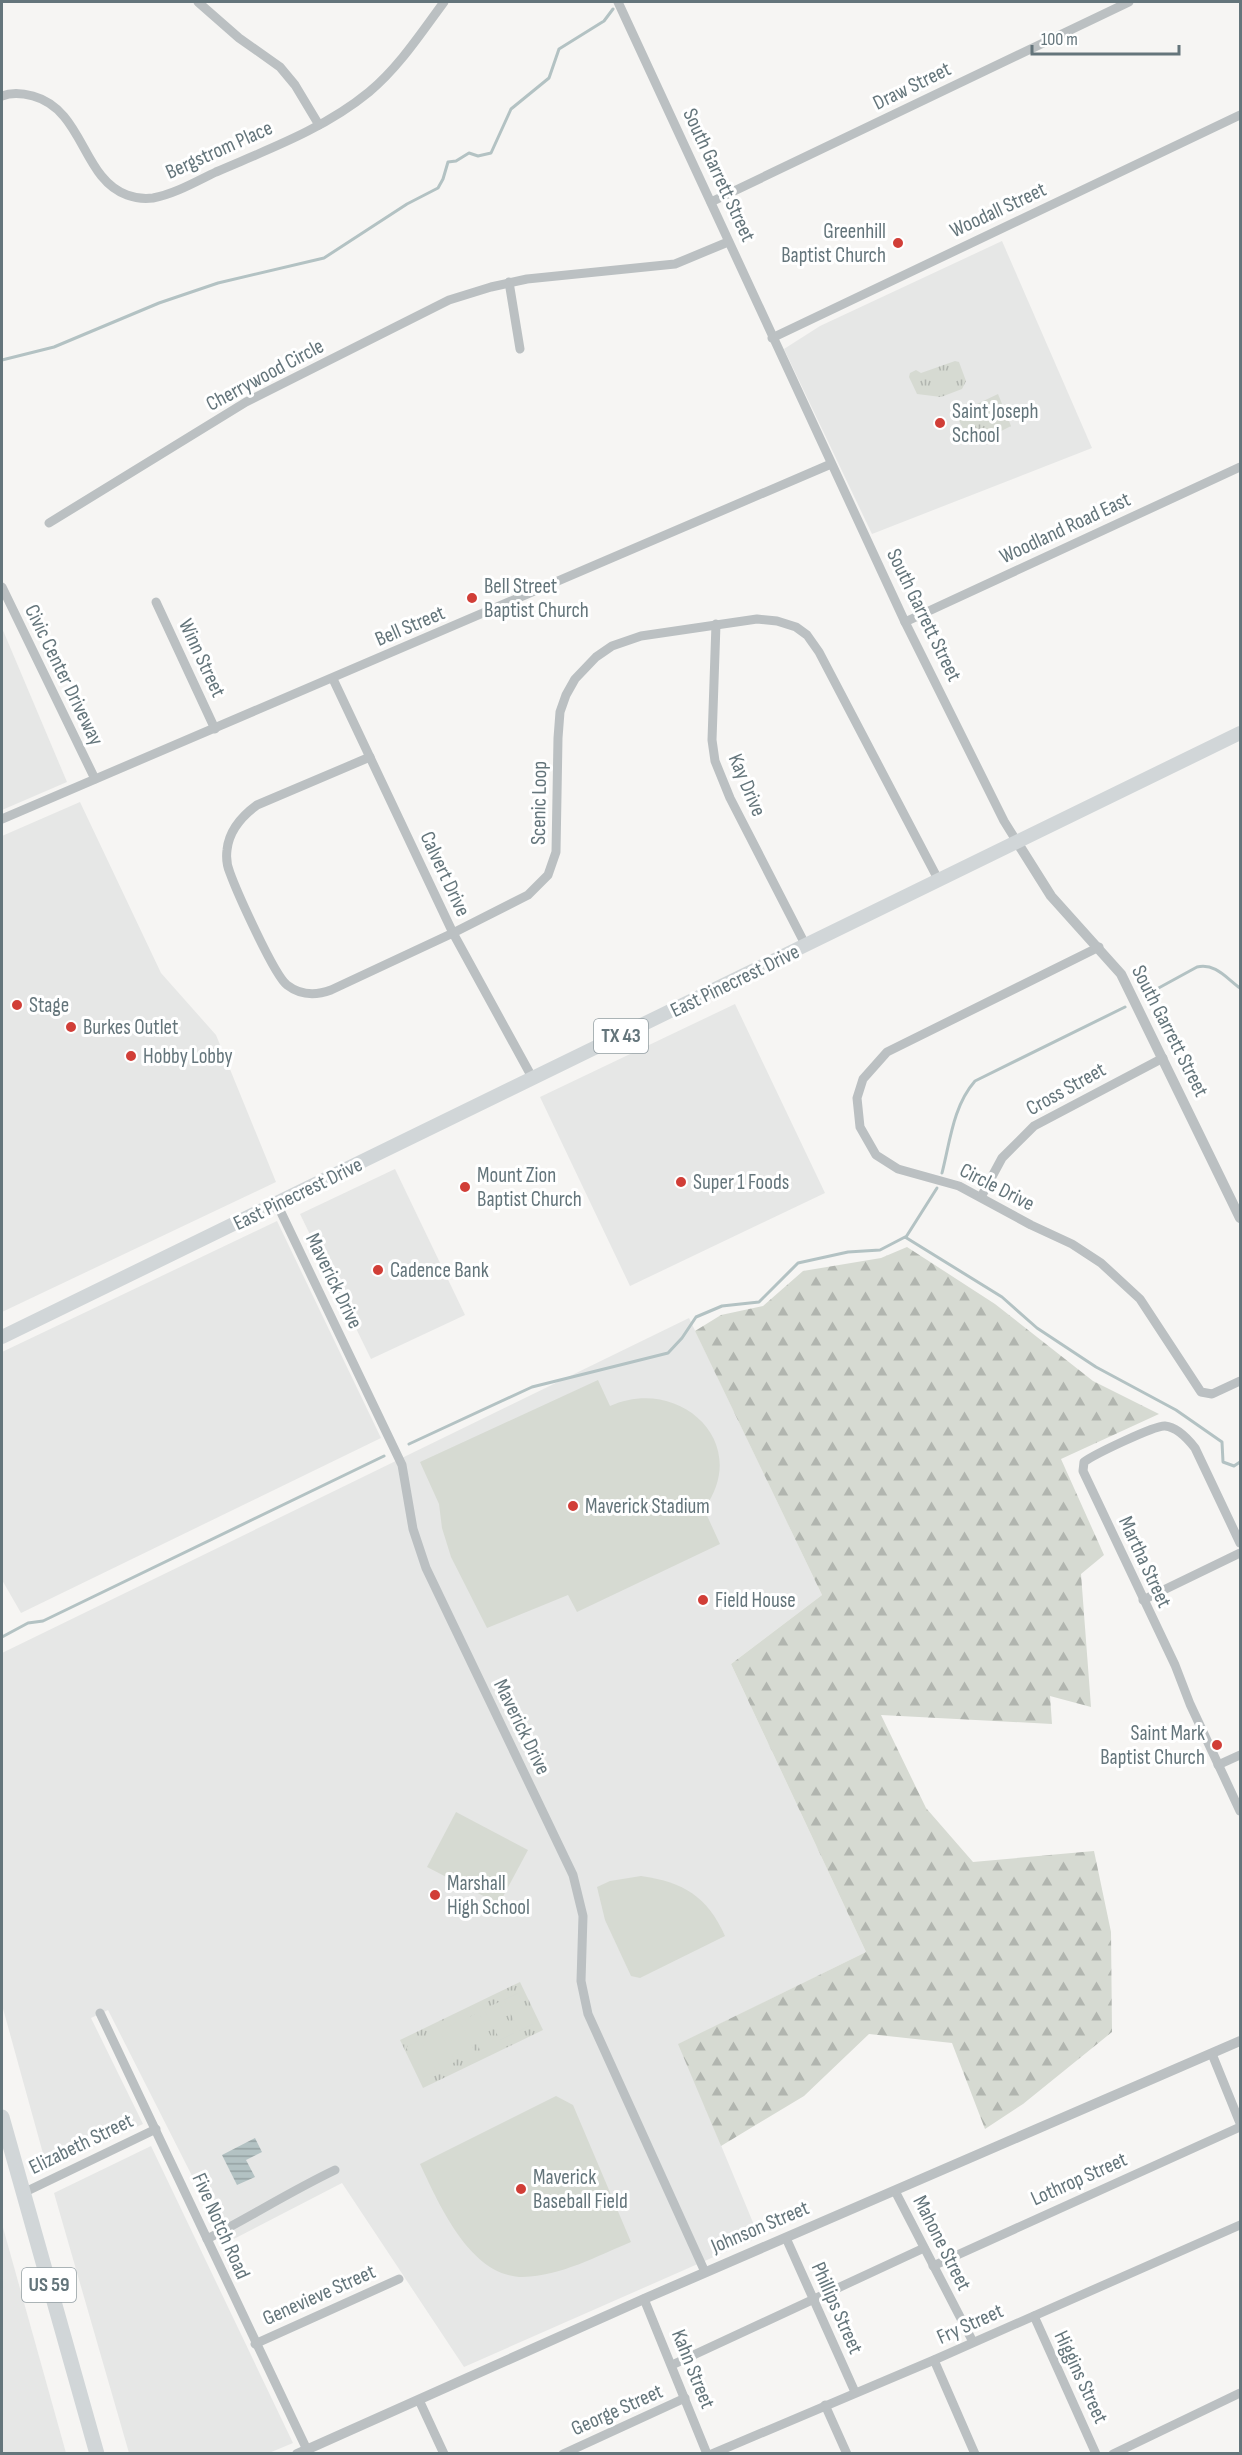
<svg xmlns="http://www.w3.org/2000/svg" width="1242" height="2455" viewBox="0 0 1242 2455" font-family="'Sofia Sans Condensed',sans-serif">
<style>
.built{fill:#e6e7e6}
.forest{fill:url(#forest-firs)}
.park{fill:url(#park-tufts)}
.pitch{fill:#d6dad2}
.water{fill:url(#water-rules)}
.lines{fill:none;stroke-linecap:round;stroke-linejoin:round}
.stream{stroke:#b3c2c3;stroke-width:3}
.minor{stroke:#bbc0c2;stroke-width:9}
.tertiary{stroke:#bbc0c2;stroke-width:10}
.primary{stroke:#d1d6d8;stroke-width:14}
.trunk{stroke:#d1d6d8;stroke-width:15}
.poi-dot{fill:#d13e37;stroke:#fff;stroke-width:2}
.labels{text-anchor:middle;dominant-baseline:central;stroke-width:6;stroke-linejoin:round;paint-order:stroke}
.shield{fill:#fff;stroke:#929ea3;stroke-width:1.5}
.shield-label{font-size:20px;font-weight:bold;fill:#64757b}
.street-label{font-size:21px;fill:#64757b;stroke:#fff}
.poi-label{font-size:21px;fill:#64757b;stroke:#fff;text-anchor:start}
</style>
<defs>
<pattern id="forest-firs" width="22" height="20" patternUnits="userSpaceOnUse" patternTransform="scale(1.5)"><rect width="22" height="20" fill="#d6dad2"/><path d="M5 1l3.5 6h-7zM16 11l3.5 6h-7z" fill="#b1b5af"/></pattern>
<pattern id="park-tufts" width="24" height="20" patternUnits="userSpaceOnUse" patternTransform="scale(1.5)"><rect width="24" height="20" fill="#d6dad2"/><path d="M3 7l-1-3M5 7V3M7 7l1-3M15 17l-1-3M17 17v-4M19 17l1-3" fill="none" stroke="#b1b5af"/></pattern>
<pattern id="water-rules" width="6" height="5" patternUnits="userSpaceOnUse" patternTransform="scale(1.5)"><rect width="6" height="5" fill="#b3c2c3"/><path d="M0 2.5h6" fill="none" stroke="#95a2a3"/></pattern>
</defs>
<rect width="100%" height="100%" fill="#f6f5f3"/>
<g class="built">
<polygon points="1002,241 1092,448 872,534 784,349 820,326"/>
<polygon points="2,628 67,782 2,810"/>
<polygon points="80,802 161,973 216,1035 276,1182 2,1312 2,836"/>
<polygon points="735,1004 825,1193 630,1286 540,1097"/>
<polygon points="395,1169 465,1315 371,1359 300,1214"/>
<polygon points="277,1221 381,1438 21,1613 2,1580 2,1352"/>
<polygon points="689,1318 822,1595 731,1664 866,1952 679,2044 759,2237 464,2367 342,2183 226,2243 108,2010 91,2018 143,2124 47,2168 2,2005 2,1653"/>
<polygon points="151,2146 293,2443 269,2453 129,2453 54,2193"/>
<polygon points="2,2224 66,2453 2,2453"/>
</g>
<polygon class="forest" points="907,1247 995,1304 1093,1381 1159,1414 1061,1459 1104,1555 1081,1574 1091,1707 1050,1696 1052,1724 881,1715 926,1808 973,1862 1094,1851 1111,1932 1112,2032 1023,2104 985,2129 952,2043 869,2034 804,2096 721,2146 678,2044 866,1952 731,1664 822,1595 695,1331 721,1315 763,1306 803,1271 881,1258"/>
<g class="park">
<polygon points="955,361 959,362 966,381 962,389 941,397 917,394 909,377 910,373 916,370 921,373"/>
<polygon points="998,394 1011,426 974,445 971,439 968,440 956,414"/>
<polygon points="520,1982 543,2030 423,2088 400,2040"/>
</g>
<g class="pitch">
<path d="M598 1380 610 1406C678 1375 753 1442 704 1509L720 1544 577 1612 568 1595 487 1628 451 1557 442 1528 439 1504 420 1462Z"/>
<polygon points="456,1812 528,1850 499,1904 427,1867"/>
<path d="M641 1876C683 1882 707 1896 725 1936L640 1978 631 1976 605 1920 597 1887 610 1881Z"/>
<polygon points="518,1993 533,2024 519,2031 504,2000"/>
<polygon points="499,2002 514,2033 500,2040 484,2009"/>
<polygon points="479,2012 494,2043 480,2050 465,2019"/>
<polygon points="460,2021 475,2052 461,2059 445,2028"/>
<polygon points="440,2031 455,2062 441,2069 426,2038"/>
<polygon points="421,2040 436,2071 421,2078 406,2047"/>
<path d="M556 2096 573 2105 631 2242C597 2256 561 2276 523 2277 470 2277 439 2204 420 2164Z"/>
</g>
<polygon class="water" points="255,2138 262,2152 246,2160 255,2177 237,2185 222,2155"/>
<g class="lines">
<g class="stream">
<polyline points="2,360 54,347 159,303 218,283 324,258 407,204 438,188 443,179 448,162 456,161 469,153 478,156 491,153 511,109 549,78 559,49 604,21 613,9"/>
<path d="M1144 996 1197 967C1216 963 1226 978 1240 988"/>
<path d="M942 1173C950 1142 953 1106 975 1081L1125 1007"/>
<polyline points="906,1237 937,1188"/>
<polyline points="409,1444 532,1387 668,1353 682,1338 696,1317 722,1306 759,1302 798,1263 848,1252 880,1250 905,1237 1002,1297 1037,1328 1096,1367 1176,1410 1222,1442 1223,1462 1234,1466 1240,1462"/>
<polyline points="2,1637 28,1623 43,1621 384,1456"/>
</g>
<g class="minor">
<polyline points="198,2 239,38 280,67 295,85 319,125"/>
<polyline points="618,2 905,622 1004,821 1017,842"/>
<path d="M2 96C12 92 22 93 33 96 84 110 82 179 127 195 135 198 145 199 153 198 175 194 197 181 216 172 269 149 324 129 369 92 399 67 421 33 444 2"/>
<polyline points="711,202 1129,2"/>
<polyline points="509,282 520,349"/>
<polyline points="772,338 1240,115"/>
<polyline points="49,523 246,402 449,300 491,287 527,279 675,264 728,242"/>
<polyline points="2,587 95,779"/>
<polyline points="156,602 215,729"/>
<polyline points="905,622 1240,467"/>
<polyline points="716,624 712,740 715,761 730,798 806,946"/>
<polyline points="333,679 453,933 533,1079"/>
<path d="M370 757 257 805C242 816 229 830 227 850 226 858 227 866 230 873 237 892 274 975 287 985 300 995 315 996 331 990L453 933 528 895 548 875 556 852 558 738 560 712 566 695 575 679 596 657 612 646 641 636 757 619 777 621 796 627 807 635 819 652 939 881"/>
<polyline points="2,819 831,464"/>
<polyline points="1099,947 887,1052 863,1079 857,1098 860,1127 876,1155 898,1169 959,1186 1031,1225 1072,1244 1101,1263 1140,1299 1201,1392 1212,1394 1240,1381"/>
<polyline points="981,1197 1002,1158 1034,1126 1163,1058"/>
<polyline points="277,1204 402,1465 413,1529 426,1568 573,1875 583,1916 581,1981 588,2014 705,2272"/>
<path d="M1240 1543 1195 1448C1188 1439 1177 1427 1165 1426 1155 1425 1093 1455 1084 1462L1083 1471 1175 1665 1190 1704 1240 1811"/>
<polyline points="1143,1600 1240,1553"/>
<polyline points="1218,1765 1240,1755"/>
<polyline points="100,2013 309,2454"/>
<polyline points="1212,2054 1240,2123"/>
<polyline points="895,2191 973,2342"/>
<polyline points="23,2193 156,2129"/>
<polyline points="786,2238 855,2392"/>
<path d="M207 2239C250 2217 291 2191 335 2170"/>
<polyline points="933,2266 1240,2127"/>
<polyline points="644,2299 707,2454"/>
<polyline points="1034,2316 1096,2454"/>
<polyline points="255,2344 399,2279"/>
<polyline points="934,2360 975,2454"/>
<polyline points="672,2365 924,2248"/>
<polyline points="419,2400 444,2454"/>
<polyline points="825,2405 847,2454"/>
<polyline points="563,2454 685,2398"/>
<polyline points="712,2454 934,2360 1240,2225"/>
<polyline points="1113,2454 1240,2393"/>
</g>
<g class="tertiary">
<polyline points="1017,842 1051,896 1121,974 1240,1218"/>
<polyline points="297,2454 644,2299 1240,2041"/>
</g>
<polyline class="primary" points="2,1337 1240,733"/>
<polyline class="trunk" points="2,2117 97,2454"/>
</g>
<g class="poi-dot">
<circle cx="898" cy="243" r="6"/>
<circle cx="940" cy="423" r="6"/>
<circle cx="472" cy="598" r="6"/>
<circle cx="17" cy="1005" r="6"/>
<circle cx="71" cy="1027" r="6"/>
<circle cx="131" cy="1056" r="6"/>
<circle cx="681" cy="1182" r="6"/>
<circle cx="465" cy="1187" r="6"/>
<circle cx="378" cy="1270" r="6"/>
<circle cx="573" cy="1506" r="6"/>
<circle cx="703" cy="1600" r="6"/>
<circle cx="1217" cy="1745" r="6"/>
<circle cx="435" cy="1895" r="6"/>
<circle cx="521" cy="2189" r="6"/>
</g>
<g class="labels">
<g class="shield">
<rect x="594" y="1019" width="54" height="34" rx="4.5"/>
<rect x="22" y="2268" width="54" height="34" rx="4.5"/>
</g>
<g class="shield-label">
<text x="621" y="1036">TX 43</text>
<text x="49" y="2285">US 59</text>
</g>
<g class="street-label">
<text transform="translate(912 86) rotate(-26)">Draw Street</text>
<text transform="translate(219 150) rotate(-24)">Bergstrom Place</text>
<text transform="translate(719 175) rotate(65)">South Garrett Street</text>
<text transform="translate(998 210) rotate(-25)">Woodall Street</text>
<text transform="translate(265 375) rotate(-28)">Cherrywood Circle</text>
<text transform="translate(1065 528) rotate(-25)">Woodland Road East</text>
<text transform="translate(924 615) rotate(64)">South Garrett Street</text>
<text transform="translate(410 626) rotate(-23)">Bell Street</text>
<text transform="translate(202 658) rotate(65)">Winn Street</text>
<text transform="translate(64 675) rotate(64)">Civic Center Driveway</text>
<text transform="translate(747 785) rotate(67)">Kay Drive</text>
<text transform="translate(539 803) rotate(-89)">Scenic Loop</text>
<text transform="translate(445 874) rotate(65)">Calvert Drive</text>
<text transform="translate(735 981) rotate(-26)">East Pinecrest Drive</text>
<text transform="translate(1170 1031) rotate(63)">South Garrett Street</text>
<text transform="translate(1066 1089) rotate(-29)">Cross Street</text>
<text transform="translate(997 1187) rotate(27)">Circle Drive</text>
<text transform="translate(298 1194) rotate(-26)">East Pinecrest Drive</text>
<text transform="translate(334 1281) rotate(64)">Maverick Drive</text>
<text transform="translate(1145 1562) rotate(65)">Martha Street</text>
<text transform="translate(522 1727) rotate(64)">Maverick Drive</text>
<text transform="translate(81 2144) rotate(-26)">Elizabeth Street</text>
<text transform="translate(1079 2179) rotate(-24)">Lothrop Street</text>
<text transform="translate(221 2226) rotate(66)">Five Notch Road</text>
<text transform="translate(760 2227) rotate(-23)">Johnson Street</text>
<text transform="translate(942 2243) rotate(63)">Mahone Street</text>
<text transform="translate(319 2295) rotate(-24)">Genevieve Street</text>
<text transform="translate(837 2308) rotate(66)">Phillips Street</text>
<text transform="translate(970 2324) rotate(-24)">Fry Street</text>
<text transform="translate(693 2369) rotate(68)">Kahn Street</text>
<text transform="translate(1081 2377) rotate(65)">Higgins Street</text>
<text transform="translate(617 2410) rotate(-24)">George Street</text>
</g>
<g class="poi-label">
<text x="886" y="231" text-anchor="end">Greenhill<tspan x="886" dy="24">Baptist Church</tspan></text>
<text x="952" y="411">Saint Joseph<tspan x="952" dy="24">School</tspan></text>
<text x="484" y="586">Bell Street<tspan x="484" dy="24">Baptist Church</tspan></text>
<text x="29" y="1005">Stage</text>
<text x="83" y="1027">Burkes Outlet</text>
<text x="143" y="1056">Hobby Lobby</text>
<text x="477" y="1175">Mount Zion<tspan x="477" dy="24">Baptist Church</tspan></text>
<text x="693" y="1182">Super 1 Foods</text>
<text x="390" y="1270">Cadence Bank</text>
<text x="585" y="1506">Maverick Stadium</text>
<text x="715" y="1600">Field House</text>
<text x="1205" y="1733" text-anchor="end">Saint Mark<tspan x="1205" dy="24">Baptist Church</tspan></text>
<text x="447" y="1883">Marshall<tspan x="447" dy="24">High School</tspan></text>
<text x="533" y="2177">Maverick<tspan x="533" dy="24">Baseball Field</tspan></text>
</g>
</g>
<rect width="1242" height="2455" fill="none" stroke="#64757b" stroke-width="6"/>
<path d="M1032 45v9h147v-9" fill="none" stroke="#64757b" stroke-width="3"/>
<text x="1041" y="45" font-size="18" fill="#64757b" stroke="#ffffff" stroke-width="4.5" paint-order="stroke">100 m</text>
</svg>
